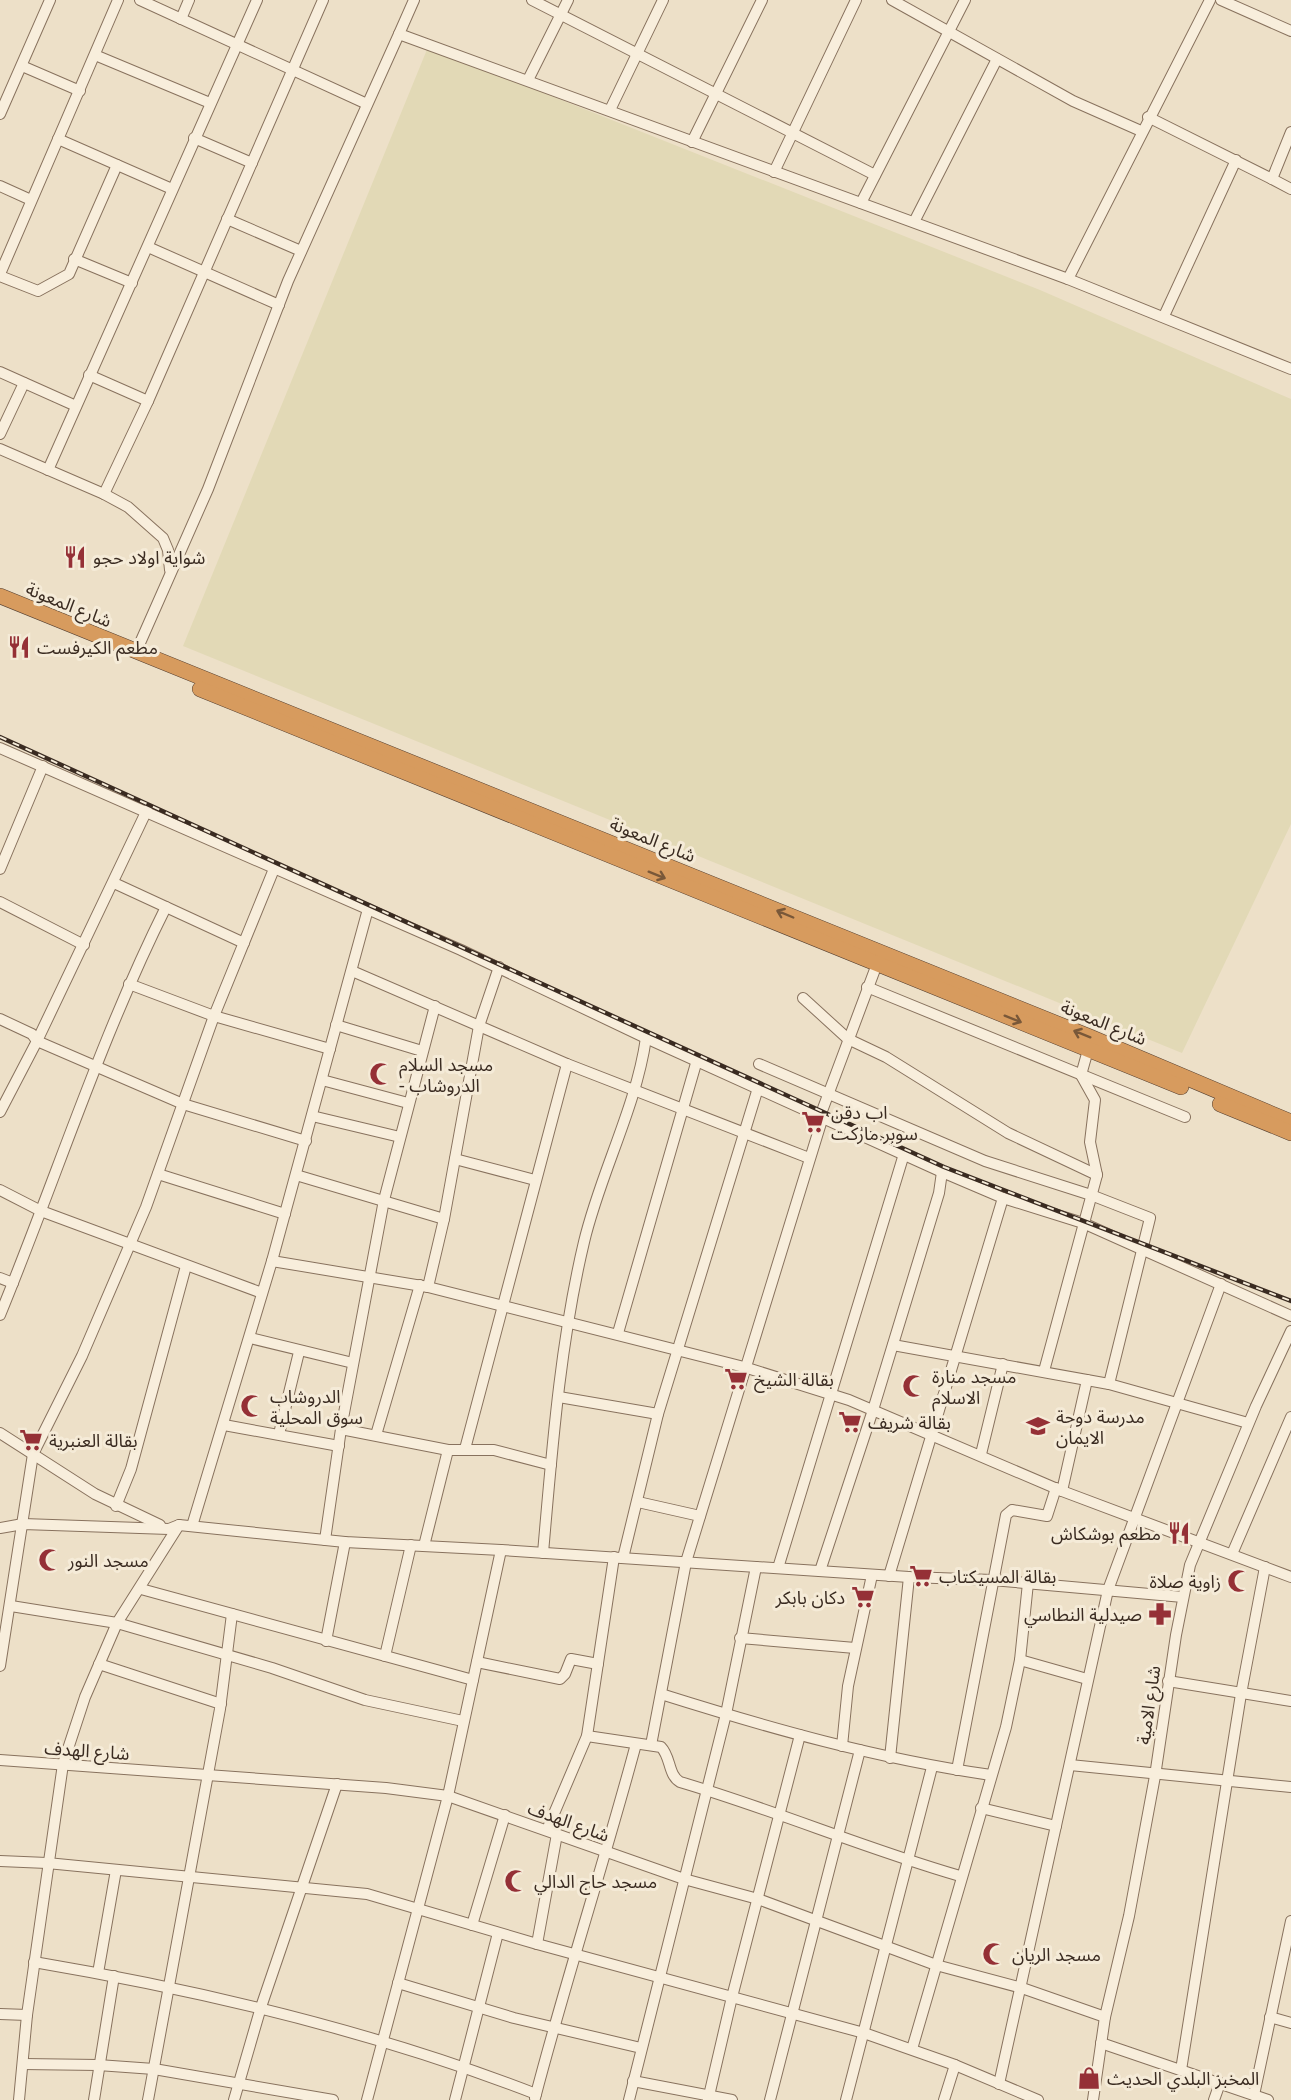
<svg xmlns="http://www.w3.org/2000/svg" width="1291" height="2100" viewBox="0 0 1291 2100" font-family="'Noto Serif','Noto Sans Arabic',serif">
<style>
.farmland{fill:#e2d9b6}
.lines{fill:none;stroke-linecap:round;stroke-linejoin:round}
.minor-casing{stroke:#88725e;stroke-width:12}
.highway-casing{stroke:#574132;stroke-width:16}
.minor{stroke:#f8eedc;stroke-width:10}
.highway{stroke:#d79b5e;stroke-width:15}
.rail-casing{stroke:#3a2b21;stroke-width:4.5}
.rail{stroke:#f5ebd8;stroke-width:2;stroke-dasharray:7;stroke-linecap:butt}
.oneway{stroke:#795839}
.labels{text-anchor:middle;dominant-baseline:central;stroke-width:6;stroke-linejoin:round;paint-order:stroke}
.poi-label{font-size:18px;fill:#3a2b21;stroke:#f5ebd8;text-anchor:start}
.street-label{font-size:18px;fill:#3a2b21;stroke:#f5ebd8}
</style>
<rect width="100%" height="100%" fill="#ede0c8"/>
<polygon class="farmland" points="428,47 1040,290 1291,399 1291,824 1182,1053 183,646"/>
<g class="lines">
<g class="minor-casing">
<g id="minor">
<polyline points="140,0 367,104"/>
<polyline points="414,0 399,34 1068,279 1291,369"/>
<polyline points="532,0 875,175"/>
<polyline points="892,0 1073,101 1141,131"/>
<polyline points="1221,0 1291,31"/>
<polyline points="181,19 189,0"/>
<polyline points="95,55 210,103"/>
<polyline points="22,66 80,91"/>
<polyline points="528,80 568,0"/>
<polyline points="610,110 663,0"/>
<polyline points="0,114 50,0"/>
<polyline points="1148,117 1272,179 1291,132"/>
<polyline points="194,138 252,163"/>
<polyline points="58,139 172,189"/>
<polyline points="692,142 762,0"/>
<polyline points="774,172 856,0"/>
<polyline points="1272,179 1291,189"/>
<polyline points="0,186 31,200"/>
<polyline points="861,203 965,0"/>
<polyline points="227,219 301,251"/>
<polyline points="914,222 997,59"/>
<polyline points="148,247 279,305"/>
<polyline points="74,259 132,283"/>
<polyline points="0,274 118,0"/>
<polyline points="0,276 38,291 69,274 117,165"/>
<polyline points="1068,279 1210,0"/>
<polyline points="1164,316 1236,160"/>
<polyline points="0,372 76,406"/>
<polyline points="89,375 148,401"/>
<polyline points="0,434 24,383"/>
<polyline points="0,449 104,494 128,507 163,538 168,550 170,570"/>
<polyline points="48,470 257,0"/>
<polyline points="104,494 148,401 323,0"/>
<polyline points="136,652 208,489 288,281 399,34"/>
<polyline points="0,748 461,950 646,1038 942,1172 1003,1198 1083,1223 1291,1316"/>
<polyline points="0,869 43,766"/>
<polyline points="114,883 244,943"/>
<polyline points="0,902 84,945"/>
<polyline points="352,971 567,1064 809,1158"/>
<polyline points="129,984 214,1016 330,1049"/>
<polyline points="867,987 1185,1117"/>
<polyline points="803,998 848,1039 886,1057 1008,1133 1097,1175 1044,1371"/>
<polyline points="0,1019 32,1034 37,1041 183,1104 306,1141"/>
<polyline points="336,1025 422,1051"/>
<polyline points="1088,1050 1081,1075 1095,1100 1090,1142 1097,1175"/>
<polyline points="759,1064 985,1161 1091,1195 1150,1218 1109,1384"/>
<polyline points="322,1080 408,1103"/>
<polyline points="0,1112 37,1041 147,810"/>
<polyline points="312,1116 400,1137"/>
<polyline points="455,1159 535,1180"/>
<polyline points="158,1174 285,1214"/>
<polyline points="296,1175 444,1219"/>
<polyline points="0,1190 41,1211 262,1293"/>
<polyline points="272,1261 428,1287 744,1367 849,1400 1062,1491 1291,1577"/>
<polyline points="0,1278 13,1283"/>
<polyline points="428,1287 444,1219 479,1026 499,967"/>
<path d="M0 1315C56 1179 100 1039 166 907"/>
<polyline points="618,1333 697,1060"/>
<polyline points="250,1338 353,1363"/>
<polyline points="893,1345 1109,1384 1248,1423"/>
<polyline points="559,1397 658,1414"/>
<polyline points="224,1425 339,1446"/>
<polyline points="341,1429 448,1450 494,1450 551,1465"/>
<polyline points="0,1433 95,1494 160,1525"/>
<polyline points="279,1434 299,1352"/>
<polyline points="376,1435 420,1285"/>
<polyline points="465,1449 567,1064"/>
<polyline points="981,1454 1003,1364"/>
<polyline points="1062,1491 1087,1380"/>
<polyline points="638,1502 700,1516"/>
<polyline points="116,1506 131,1469 186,1266"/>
<polyline points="192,1526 272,1261 368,909"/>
<polyline points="0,1528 23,1524 169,1529 179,1525 345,1542 501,1550 909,1577 992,1580 1183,1597"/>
<polyline points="325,1540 341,1429 384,1200 435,1006"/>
<polyline points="424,1546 448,1450"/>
<path d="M543 1553C552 1450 560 1343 584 1242 600 1174 636 1108 646 1038"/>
<polyline points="1232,1554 1291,1417"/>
<polyline points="623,1558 658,1414 758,1088"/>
<polyline points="778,1568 904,1154"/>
<polyline points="820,1571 873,1410 939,1193 942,1172"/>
<polyline points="889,1576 1003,1198"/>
<polyline points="141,1589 473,1680"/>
<polyline points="11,1606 117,1623 272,1668 365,1700 463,1721"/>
<polyline points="740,1638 855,1648"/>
<polyline points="326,1641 345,1542"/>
<polyline points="385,1656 411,1545"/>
<polyline points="1020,1660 1087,1679"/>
<polyline points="477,1662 560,1679 565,1674 571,1659 598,1664"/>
<polyline points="99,1664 221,1704"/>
<polyline points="0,1666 33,1454 82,1356 146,1207 214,1016 274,869"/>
<polyline points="1168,1681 1291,1701"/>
<path d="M661 1694C769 1728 878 1759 991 1775"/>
<path d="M587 1736 661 1747C671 1757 668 1775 680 1782 775 1810 866 1849 960 1876"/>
<polyline points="651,1745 686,1562 821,1123 822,1111 877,964"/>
<polyline points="842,1746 848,1686 872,1575"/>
<polyline points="890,1758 909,1577"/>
<polyline points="0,1760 386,1788 448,1796 684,1879 758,1899 936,1965 1022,1988 1105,2017"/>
<polyline points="1070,1765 1291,1787"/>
<polyline points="957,1770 1006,1515 1012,1510 1047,1516 1056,1488"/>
<polyline points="981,1808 1056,1826"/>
<polyline points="547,1830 587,1736 614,1557"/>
<polyline points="0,1861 47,1863 367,1894 537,1944 864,2033 955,2065 1038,2100"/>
<polyline points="472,1925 505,1815"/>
<polyline points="537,1944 557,1834"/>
<path d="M34 1962C205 1991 374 2031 536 2094"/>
<polyline points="98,1973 116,1870"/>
<polyline points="398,1983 514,2018 641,2048"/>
<polyline points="0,2014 27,2015"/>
<polyline points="1270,2017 1291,2023"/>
<polyline points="1101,2043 1268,2100"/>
<polyline points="912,2049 1006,1727 1020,1660 1028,1583"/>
<polyline points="23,2064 98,2065 154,2069 333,2100"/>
<polyline points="1181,2070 1241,1694 1265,1567"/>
<polyline points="633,2081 732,2100"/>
<polyline points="999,2084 1108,1590 1221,1284"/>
<polyline points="1254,2095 1291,1921"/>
<path d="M535 2098C566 1979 604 1863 636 1744"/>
<polyline points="19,2100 27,2015 63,1764 85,1697 117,1623 179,1525"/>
<polyline points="94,2100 114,1976"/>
<polyline points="148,2100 220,1709 232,1614"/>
<polyline points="234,2100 261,2007 337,1784"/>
<polyline points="367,2100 448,1796 501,1550"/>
<polyline points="455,2100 498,1933"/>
<polyline points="629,2100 726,1714 756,1567"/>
<polyline points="708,2100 732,1997 800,1735"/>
<polyline points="770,2100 860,1750"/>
<polyline points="846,2100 932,1767"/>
<polyline points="944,2100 955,2065"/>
<polyline points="1093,2100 1105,2017 1129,1916 1155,1776 1176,1635 1190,1565 1256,1406 1291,1331"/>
<polyline points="1214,2100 1220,2083"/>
</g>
</g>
<g class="highway-casing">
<g id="highway">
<polyline points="0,596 1090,1037 1291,1122"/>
<polyline points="200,689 1181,1087"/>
<polyline points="1220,1104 1291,1133"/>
</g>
</g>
<use href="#minor" class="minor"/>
<use href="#highway" class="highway"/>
<g class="rail-casing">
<polyline id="rail" points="0,737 944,1167 1291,1301"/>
</g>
<use href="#rail" class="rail"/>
</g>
<defs><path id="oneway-shaft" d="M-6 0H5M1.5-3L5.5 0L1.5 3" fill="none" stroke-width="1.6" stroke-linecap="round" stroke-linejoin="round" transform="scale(1.5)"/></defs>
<g class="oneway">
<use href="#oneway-shaft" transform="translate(657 875) rotate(22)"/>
<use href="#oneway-shaft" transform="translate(785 914) rotate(-157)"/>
<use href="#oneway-shaft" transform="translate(1013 1019) rotate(22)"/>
<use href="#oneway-shaft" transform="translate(1082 1034) rotate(-158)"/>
</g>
<defs>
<g id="restaurant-bare" transform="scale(1.8)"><path d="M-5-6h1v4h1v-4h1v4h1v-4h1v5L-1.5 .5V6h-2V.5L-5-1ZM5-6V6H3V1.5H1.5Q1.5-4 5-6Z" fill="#953036" stroke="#f5ebd8" stroke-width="2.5" paint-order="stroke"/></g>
<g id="mosque-bare" transform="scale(1.8)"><path d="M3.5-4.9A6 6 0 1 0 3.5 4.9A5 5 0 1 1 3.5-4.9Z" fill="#953036" stroke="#f5ebd8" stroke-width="2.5" paint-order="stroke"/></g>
<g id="supermarket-bare" transform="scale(1.8)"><path d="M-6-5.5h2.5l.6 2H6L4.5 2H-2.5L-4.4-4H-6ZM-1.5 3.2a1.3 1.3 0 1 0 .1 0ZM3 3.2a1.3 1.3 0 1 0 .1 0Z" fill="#953036" stroke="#f5ebd8" stroke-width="2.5" paint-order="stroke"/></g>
<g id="school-bare" transform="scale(1.8)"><path d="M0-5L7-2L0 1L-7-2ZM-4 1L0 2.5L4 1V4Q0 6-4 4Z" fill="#953036" stroke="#f5ebd8" stroke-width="2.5" paint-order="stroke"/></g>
<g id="pharmacy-bare" transform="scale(1.8)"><path d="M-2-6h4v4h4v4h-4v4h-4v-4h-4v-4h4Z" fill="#953036" stroke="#f5ebd8" stroke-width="2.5" paint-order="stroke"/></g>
<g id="shop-bare" transform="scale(1.8)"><path d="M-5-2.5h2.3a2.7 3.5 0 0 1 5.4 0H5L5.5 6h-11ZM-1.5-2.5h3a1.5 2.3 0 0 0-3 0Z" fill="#953036" stroke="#f5ebd8" stroke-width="2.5" paint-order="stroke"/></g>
</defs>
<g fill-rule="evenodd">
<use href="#restaurant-bare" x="75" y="557"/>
<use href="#restaurant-bare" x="19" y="647"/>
<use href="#mosque-bare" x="381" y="1074"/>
<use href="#supermarket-bare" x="813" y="1122"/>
<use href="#supermarket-bare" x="736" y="1379"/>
<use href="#mosque-bare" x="914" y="1386"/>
<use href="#mosque-bare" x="252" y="1406"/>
<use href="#supermarket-bare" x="850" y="1422"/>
<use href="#school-bare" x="1038" y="1426"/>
<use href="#supermarket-bare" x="31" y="1440"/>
<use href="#restaurant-bare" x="1179" y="1533"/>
<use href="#mosque-bare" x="50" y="1560"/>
<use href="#supermarket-bare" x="921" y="1576"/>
<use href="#mosque-bare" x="1239" y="1581"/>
<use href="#supermarket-bare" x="863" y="1597"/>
<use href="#pharmacy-bare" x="1160" y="1614"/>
<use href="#mosque-bare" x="516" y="1881"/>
<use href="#mosque-bare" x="994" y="1954"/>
<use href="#shop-bare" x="1089" y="2078"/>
</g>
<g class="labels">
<g class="poi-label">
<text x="93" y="557">شواية اولاد حجو</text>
<text x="37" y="647">مطعم الكيرفست</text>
<text x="399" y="1064">مسجد السلام<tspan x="399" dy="21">- الدروشاب</tspan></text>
<text x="831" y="1112">اب دقن<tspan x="831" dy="21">سوبر ماركت</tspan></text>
<text x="932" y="1376">مسجد منارة<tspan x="932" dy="21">الاسلام</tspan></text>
<text x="754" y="1379">بقالة الشيخ</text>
<text x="270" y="1396">الدروشاب<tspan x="270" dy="21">سوق المحلية</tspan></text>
<text x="1056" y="1416">مدرسة دوحة<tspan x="1056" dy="21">الايمان</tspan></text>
<text x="868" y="1422">بقالة شريف</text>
<text x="49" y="1440">بقالة العنبرية</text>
<text x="1161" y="1533" text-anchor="end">مطعم بوشكاش</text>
<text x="68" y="1560">مسجد النور</text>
<text x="939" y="1576">بقالة المسيكتاب</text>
<text x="1221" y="1581" text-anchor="end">زاوية صلاة</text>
<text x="845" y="1597" text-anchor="end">دكان بابكر</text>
<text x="1142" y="1614" text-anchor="end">صيدلية النطاسي</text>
<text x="534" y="1881">مسجد حاج الدالي</text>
<text x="1012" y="1954">مسجد الريان</text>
<text x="1107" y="2078">المخبز البلدي الحديث</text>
</g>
<g class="street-label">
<text transform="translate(69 604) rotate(22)">شارع المعونة</text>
<text transform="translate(653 839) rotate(22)">شارع المعونة</text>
<text transform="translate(1104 1022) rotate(22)">شارع المعونة</text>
<text transform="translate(1148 1705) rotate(-82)">شارع الامية</text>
<text transform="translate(87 1750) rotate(4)">شارع الهدف</text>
<text transform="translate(569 1821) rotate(20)">شارع الهدف</text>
</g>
</g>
</svg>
